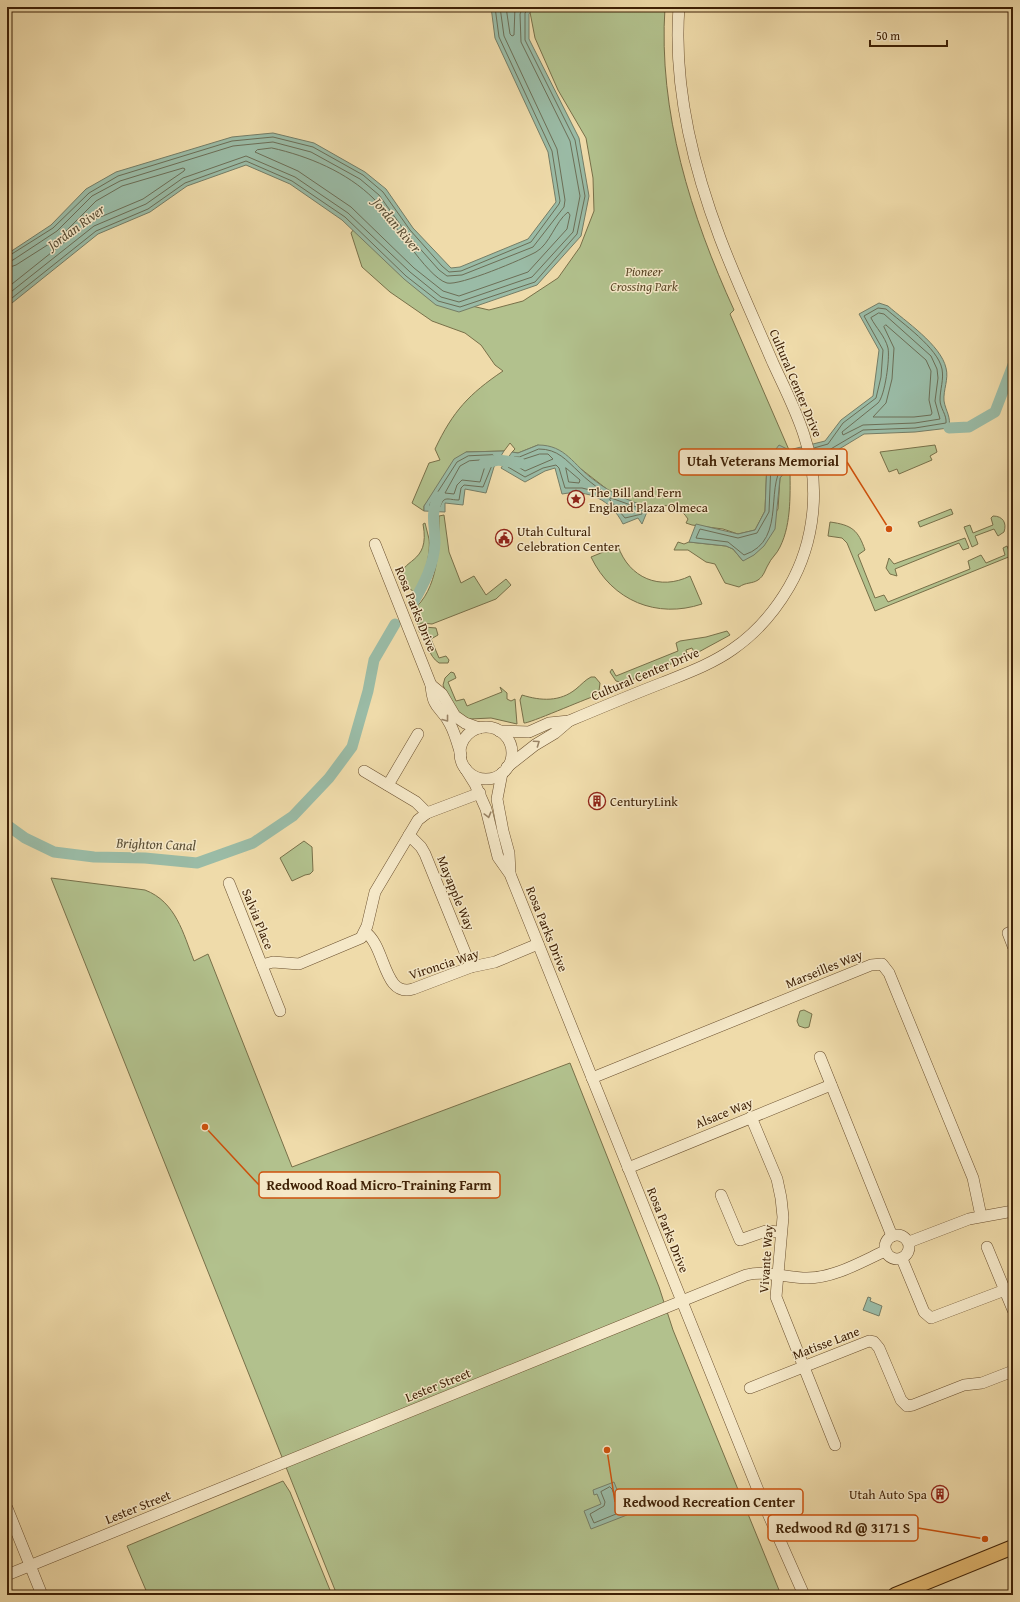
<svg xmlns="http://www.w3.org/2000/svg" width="1020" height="1602" viewBox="0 0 1020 1602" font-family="'Gentium Book Plus',serif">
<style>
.green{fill:#b2c18d;stroke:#787049}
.water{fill:#9abba6;stroke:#757d66}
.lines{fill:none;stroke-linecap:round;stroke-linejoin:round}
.shore{stroke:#6c6e56;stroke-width:1}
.canal{stroke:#9abba6;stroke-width:11}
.minor-casing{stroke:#6a4f2e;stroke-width:12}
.major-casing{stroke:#3e2005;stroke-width:16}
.minor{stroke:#f5e8c8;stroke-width:11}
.major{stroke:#e8be75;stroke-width:14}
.oneway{stroke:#9a8466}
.labels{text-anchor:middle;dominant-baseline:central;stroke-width:3;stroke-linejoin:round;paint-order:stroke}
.park-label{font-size:13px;font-style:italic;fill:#5b4827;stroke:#f5e8c8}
.street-label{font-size:13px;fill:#3e2005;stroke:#f5e8c8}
.poi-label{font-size:13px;fill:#3e2005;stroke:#f5e8c8;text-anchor:start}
.water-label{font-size:14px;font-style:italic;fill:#5a4e35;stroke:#f5e8c8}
.leader{fill:none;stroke:#ce500b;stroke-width:1.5}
.callout-dot{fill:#ce500b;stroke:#f5e8c8;stroke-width:1.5}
.callout{fill:#f5e8c8;stroke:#ce500b;stroke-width:1.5}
.callout-label{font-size:14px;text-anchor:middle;font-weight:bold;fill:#3e2005}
</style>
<rect width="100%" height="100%" fill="#efdbaa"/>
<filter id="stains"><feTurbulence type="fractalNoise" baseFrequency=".005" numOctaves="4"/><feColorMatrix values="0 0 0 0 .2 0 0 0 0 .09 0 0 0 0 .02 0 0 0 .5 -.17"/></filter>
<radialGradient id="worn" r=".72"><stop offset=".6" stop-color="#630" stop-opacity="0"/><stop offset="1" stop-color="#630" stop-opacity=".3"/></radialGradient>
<g class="green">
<path d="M529 7H665C658 112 691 216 734 310L730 314 789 450 767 461 765 511 755 530 738 534 723 529 692 525 686 523 688 519C681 508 670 504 658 506L656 510 625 500 608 490 581 469 538 445 518 453 512 452 515 449 510 443 504 451 466 452 424 506V511L412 503 429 463 440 460 435 449C453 411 469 394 503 371L495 365 481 345 465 333 432 321 390 292 362 267 351 233 358 223 459 303 489 310 523 301 558 278 580 247 594 211 593 178 586 138 558 90 535 38Z"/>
<polygon points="935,445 937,452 930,456 932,460 899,474 897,469 889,472 880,452"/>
<path d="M790 465C790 491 792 523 780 547 777 554 771 558 768 565 765 570 764 576 758 580 752 584 746 582 739 587L725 583 715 564 706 562 688 550H674L678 542 684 544 689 542 726 546 733 549 743 561 778 509 780 478Z"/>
<polygon points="951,509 953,514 920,527 918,522"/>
<path d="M444 515 449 552 461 583 474 576 486 595 506 579 511 585 496 599 432 624 422 623 418 625 412 611C439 589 439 548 439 516Z"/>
<path d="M993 516C1003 516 1007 523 1004 532L998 536 994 529 975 536 978 544 972 547 964 527 970 525 973 533 993 525 991 518Z"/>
<path d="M830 522C852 525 858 530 865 550L858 555 875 598 884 595 888 602 970 569 968 561 981 555 986 563 1005 555 1003 548 1007 546 1011 556 875 611 847 543 842 538 828 536Z"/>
<path d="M425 523C426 528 428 534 429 539 431 553 424 583 414 592L400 581C399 557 431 566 423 524Z"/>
<polygon points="965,538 969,548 963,550 959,543 895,569 897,576 890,574 886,568 889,558 894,564"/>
<path d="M618 546C629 578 660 591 690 576L702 604C657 619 612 601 591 557Z"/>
<path d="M424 627 436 628 438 635 431 639 439 658 446 656 449 660 448 663H439C428 656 427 640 418 630Z"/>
<polygon points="727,631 730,635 695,654 692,648 686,650 688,657 624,683 616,681 610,672 612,669 616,676 678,651 676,643 680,641 706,637"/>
<polygon points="451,672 454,673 456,678 448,682 456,701 464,699 467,706 502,692 500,687 507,693 507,699 511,701 515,699 517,724 491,718 470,719 463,717 450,702 443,685 445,678"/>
<path d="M591 677H595L600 683 599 691 595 696C585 699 528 724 524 723L520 700 522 695C541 701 560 702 576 689 581 685 585 680 591 677Z"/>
<polygon points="304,841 312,847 313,871 310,874 305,875 292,881 280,858"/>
<path d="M51 878 145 890C176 902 183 933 194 961L208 954 292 1167 570 1063 659 1287 673 1330 781 1595H337Z"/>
<polygon points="804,1010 812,1014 809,1027 805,1028 799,1026 797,1021 800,1011"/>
<polygon points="283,1481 290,1492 332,1595 148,1595 127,1546"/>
</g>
<g class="water">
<polygon points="491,7 534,7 529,14 529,39 579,138 589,196 581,236 537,285 459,312 436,305 404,279 342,220 290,184 246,165 187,186 150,212 98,234 7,307 7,254 51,225 86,189 116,172 232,137 273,133 314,143 365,172 386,189 413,228 451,268 460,267 528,239 556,202 548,152 495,38"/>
<path d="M879 303 888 306C905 321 941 345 946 368 949 379 943 390 944 401 946 412 951 416 949 428L915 432 864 434 831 454 790 465 780 478 775 529 764 546 754 555 743 561 733 549 726 546 689 542 696 524 738 534 755 530 765 511 767 461 779 445 789 450 825 441 841 420 873 396 879 350 859 314Z"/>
<path d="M538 445C566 445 573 465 594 480 611 493 628 501 649 507L642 524 638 518 623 524C611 500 589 489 562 494L555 468 545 471 525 482 501 468 512 452 518 453Z"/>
<polygon points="504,451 494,467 486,493 465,489 463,505 445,503 445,512 424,511 424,506 454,459 466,452"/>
<polygon points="868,1297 871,1298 870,1301 882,1306 879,1316 863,1310"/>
<polygon points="614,1482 627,1515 591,1529 584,1511 601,1504 597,1494 594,1495 593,1490"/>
</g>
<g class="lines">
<g class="shore">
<polyline points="506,7 510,34 512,36 514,35 515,7"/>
<path d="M272 148C308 156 347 172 374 199 391 216 426 277 447 283 460 286 523 259 536 252 550 244 555 222 568 212L570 215 567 229 528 272 459 296 443 291 414 268 351 207 298 171 255 152 257 150Z"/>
<polyline points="7,257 53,228 89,193 118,176 232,141 273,137 313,147 363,175 383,192 410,230 442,266 449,272 461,271 531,242 559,204 560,201 552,151 499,37 495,7"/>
<polyline points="7,262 13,260 57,231 92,196 120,181 233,146 273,142 311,152 360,179 379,195 407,234 439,270 447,276 462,275 533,247 564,207 565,200 557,149 504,36 500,7"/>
<polyline points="7,268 16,265 60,237 96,201 122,186 183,168 185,169 184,171 143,199 91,221 7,288"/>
<polyline points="7,295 94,226 146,204 183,178 246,156 295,177 348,213 410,272 441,297 459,302 532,277 573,232 580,196 570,141 521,42 520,14 523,7"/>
<polyline points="7,302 96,231 148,209 185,183 246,161 292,181 345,217 406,276 438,301 460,307 535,282 577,234 585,196 575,140 525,40 525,13 530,7"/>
<path d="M879 313 884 314 931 356 937 369 938 378 935 401 940 419 915 423 863 425 843 435 842 432 878 403C885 396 890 358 888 348 885 336 876 328 871 318Z"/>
<polygon points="886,325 926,360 931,371 929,400 932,413 931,415 914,417 873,417 886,403 892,379 894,348 884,327"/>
<path d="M814 448 828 444 843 423 876 398 881 377 883 350 864 316 878 308 886 309C902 323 938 348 942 369 944 380 940 389 940 400 940 408 947 415 946 423L915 428 863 430 829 450 816 454"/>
<path d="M539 449C558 449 566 460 579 472 586 479 594 485 601 490L602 493 582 488H565L559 468 556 465 543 468 525 477 508 467 514 457H519Z"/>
<path d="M802 451 789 454 780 451 771 463 769 512 757 533 738 538 700 529 696 538 728 542 744 555C790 540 761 479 788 461 792 459 799 458 803 457"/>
<polygon points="540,454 548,454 553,459 525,471 515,465 516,462"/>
<path d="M493 455 495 458 483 487 464 485 461 488 459 500C448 500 444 495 440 507L430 506V504L457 462 468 456Z"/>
<polygon points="484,460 486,463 480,482 462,480 457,485 454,494 445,493 460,466 469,461"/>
<polygon points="566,468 580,480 579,483 569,482"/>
<polygon points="611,498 642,509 642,514 625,518 610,500"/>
<polygon points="610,1487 612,1489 621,1512 594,1523 590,1514 604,1506 605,1502 601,1492"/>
</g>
<g class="canal">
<polyline points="949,428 969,427 995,412 1013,365"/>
<polyline points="484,463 498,460 520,463"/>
<path d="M413 603C424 584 434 565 435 543 435 523 430 517 438 497"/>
<polyline points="7,825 25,838 54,852 94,857 145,858 197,863 253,843 293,816 329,778 352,747 368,691 374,660 395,624"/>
</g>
<g class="minor-casing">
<g id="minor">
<path d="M375 544 431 685C433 711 441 706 450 724 455 733 458 745 461 755"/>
<polyline points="431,685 442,694 455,716 465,723 479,728"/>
<circle cx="486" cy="753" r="26"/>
<path d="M499 731 529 732 549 723 569 721C600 708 631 695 662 683 687 673 712 664 733 649 756 633 775 611 789 587 815 542 821 485 804 435 796 410 784 387 773 363 755 321 736 280 720 238 692 164 673 86 679 7"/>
<polyline points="507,767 535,745 555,733 569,721"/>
<polyline points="465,768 475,784 486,809 498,857 510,874 762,1500 804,1595"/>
<polyline points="364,771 416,802 427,813"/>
<polyline points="502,773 497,799 503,831 509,853 510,873"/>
<polyline points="388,785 418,734"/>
<polyline points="409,835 421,847 425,854 471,967"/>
<polyline points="229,883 280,1011"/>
<polyline points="1013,931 1008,933 1013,946"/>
<path d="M365 932C386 946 383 998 413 989L471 967 495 962 538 944"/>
<polyline points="262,965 273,962 299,964 361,938 367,926 375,892 418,820 427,813 480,793"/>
<polyline points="820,1057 892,1236"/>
<polyline points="592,1078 871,965 882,964 889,973 973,1178 981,1216"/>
<polyline points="751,1117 777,1179 781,1198 783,1217 776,1297 835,1445"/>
<polyline points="628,1168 831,1085"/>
<polyline points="721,1195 740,1240 766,1231 781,1232"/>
<circle cx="897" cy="1247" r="12"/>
<polyline points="909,1242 969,1219 1013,1211"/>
<polyline points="987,1247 1013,1310"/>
<polyline points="902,1259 924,1312 931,1318 1005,1290"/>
<polyline points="750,1388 869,1341 874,1342 879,1348 901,1400 907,1406 913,1405 964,1385 982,1383 1013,1371"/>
<polyline points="7,1508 42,1595"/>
<path d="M7 1575 746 1275C767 1270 786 1278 807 1278 834 1278 861 1262 885 1251"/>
</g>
</g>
<g class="major-casing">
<polyline id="major" points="895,1595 1013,1547"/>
</g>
<use href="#minor" class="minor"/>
<use href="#major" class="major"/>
</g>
<defs><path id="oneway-chevron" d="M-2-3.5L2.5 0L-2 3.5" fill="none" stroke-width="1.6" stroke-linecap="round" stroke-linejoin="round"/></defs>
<g class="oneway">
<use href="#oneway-chevron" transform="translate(446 719) rotate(52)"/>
<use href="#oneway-chevron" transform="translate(537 743) rotate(-35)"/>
<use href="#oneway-chevron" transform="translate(488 815) rotate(75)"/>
</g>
<defs>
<g id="sight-ring" transform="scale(0.9)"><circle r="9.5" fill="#f5e8c8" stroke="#8f2418" stroke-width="1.5"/><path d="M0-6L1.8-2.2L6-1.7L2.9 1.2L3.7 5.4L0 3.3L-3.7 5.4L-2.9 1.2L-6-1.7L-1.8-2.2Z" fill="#8f2418"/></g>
<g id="civic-ring" transform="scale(0.9)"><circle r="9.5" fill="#f5e8c8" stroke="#8f2418" stroke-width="1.5"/><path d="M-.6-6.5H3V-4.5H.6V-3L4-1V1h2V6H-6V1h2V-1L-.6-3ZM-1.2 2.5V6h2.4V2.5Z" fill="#8f2418"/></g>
<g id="building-ring" transform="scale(0.9)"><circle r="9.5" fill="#f5e8c8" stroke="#8f2418" stroke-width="1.5"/><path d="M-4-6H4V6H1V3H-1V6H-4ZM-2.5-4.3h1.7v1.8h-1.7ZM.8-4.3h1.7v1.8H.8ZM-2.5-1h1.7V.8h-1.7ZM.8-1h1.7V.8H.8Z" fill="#8f2418"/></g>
</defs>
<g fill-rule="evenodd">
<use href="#sight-ring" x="576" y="499"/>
<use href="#civic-ring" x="504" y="538"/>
<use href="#building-ring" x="597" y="801"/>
<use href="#building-ring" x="940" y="1494"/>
</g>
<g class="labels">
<g class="park-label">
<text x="644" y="271">Pioneer<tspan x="644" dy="15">Crossing Park</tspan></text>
</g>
<g class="street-label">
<text transform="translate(796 383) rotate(67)">Cultural Center Drive</text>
<text transform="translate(416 609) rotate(68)">Rosa Parks Drive</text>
<text transform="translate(645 674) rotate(-23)">Cultural Center Drive</text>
<text transform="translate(456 893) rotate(68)">Mayapple Way</text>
<text transform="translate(258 919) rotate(68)">Salvia Place</text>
<text transform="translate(547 929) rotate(68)">Rosa Parks Drive</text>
<text transform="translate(444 964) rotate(-18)">Vironcia Way</text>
<text transform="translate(824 969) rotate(-22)">Marseilles Way</text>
<text transform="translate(724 1113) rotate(-22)">Alsace Way</text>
<text transform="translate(668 1230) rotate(68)">Rosa Parks Drive</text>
<text transform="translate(766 1259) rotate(-86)">Vivante Way</text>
<text transform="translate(826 1343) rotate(-21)">Matisse Lane</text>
<text transform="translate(438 1385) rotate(-22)">Lester Street</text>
<text transform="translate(138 1507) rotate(-22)">Lester Street</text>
</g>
<g class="poi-label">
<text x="589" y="492">The Bill and Fern<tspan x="589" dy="15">England Plaza Olmeca</tspan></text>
<text x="517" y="531">Utah Cultural<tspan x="517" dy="15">Celebration Center</tspan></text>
<text x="610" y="801">CenturyLink</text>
<text x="927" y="1494" text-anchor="end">Utah Auto Spa</text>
</g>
<g class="water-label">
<text transform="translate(397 225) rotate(50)">Jordan River</text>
<text transform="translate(76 227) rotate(-36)">Jordan River</text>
<text transform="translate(156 844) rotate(2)">Brighton Canal</text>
</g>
</g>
<path class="leader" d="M889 529L847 462M205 1127L259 1185M607 1450L615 1502M985 1539L918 1528"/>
<g class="callout-dot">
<circle cx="889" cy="529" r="4"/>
<circle cx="205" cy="1127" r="4"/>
<circle cx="607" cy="1450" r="4"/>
<circle cx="985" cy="1539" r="4"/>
</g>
<g class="callout">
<rect x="679" y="449" width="168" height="26" rx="4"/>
<rect x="259" y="1172" width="241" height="26" rx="4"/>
<rect x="615" y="1489" width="188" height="26" rx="4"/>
<rect x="768" y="1515" width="150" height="26" rx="4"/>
</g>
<g class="callout-label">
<text x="763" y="466">Utah Veterans Memorial</text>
<text x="379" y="1190">Redwood Road Micro-Training Farm</text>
<text x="709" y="1507">Redwood Recreation Center</text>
<text x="843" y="1533">Redwood Rd @ 3171 S</text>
</g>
<rect width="1020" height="1602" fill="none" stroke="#efdbaa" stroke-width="24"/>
<rect x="8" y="8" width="1004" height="1586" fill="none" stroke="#3e2005" stroke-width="2"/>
<rect x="12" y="12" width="996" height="1578" fill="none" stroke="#3e2005"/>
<path d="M870 40v6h77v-6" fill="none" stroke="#3e2005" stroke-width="2"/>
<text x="876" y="40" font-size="12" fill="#3e2005" stroke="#f5e8c8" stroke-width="3" paint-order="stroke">50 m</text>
<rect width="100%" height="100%" filter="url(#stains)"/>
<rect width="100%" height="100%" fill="url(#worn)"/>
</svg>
